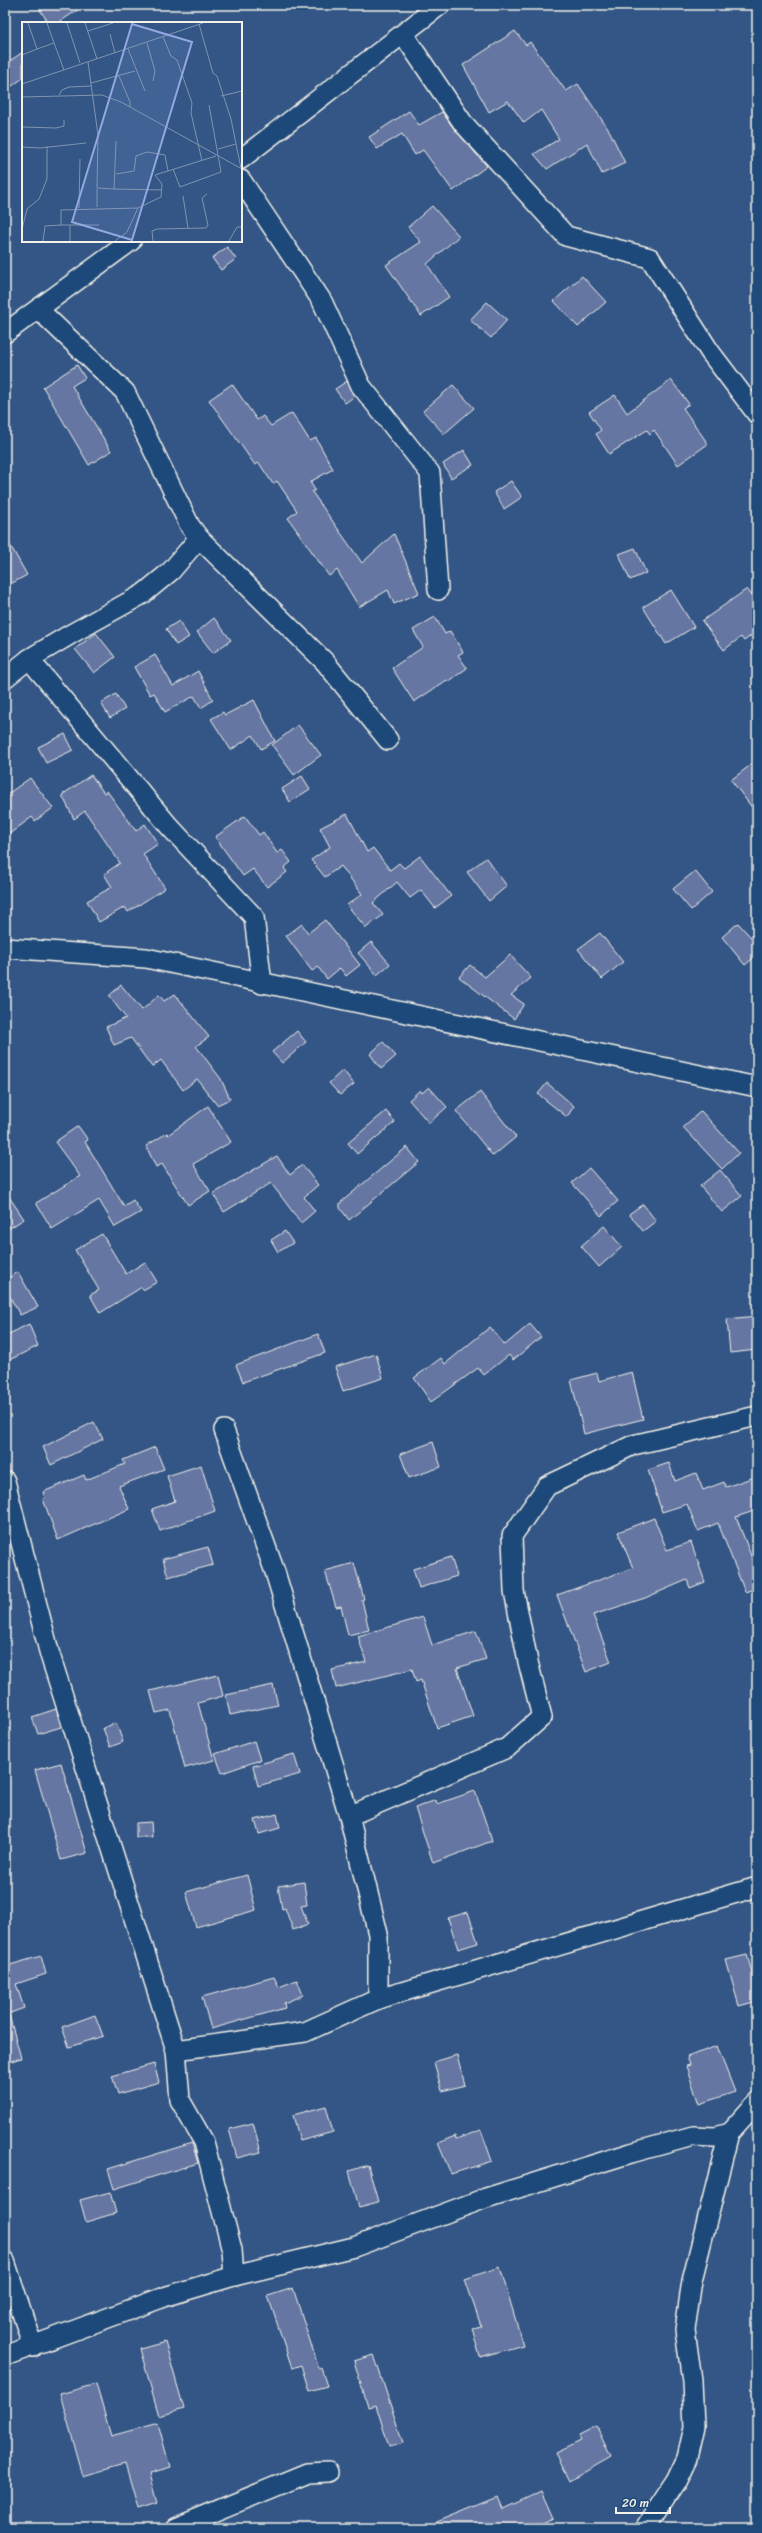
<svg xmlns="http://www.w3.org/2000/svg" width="762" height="2533" viewBox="0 0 762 2533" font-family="Sriracha,sans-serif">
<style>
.building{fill:#6576a3;stroke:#f4f1e8}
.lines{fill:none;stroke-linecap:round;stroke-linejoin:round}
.minor-casing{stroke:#f4f1e8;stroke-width:22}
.minor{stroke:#1f4a7a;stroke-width:19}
.inset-road{fill:none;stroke:#8094ad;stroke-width:1}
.view{fill:#93a8e1;fill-opacity:0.15;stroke:#93a8e1;stroke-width:2}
.inset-edge{fill:none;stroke:#f4f1e8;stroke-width:2}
</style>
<rect width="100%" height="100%" fill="#335686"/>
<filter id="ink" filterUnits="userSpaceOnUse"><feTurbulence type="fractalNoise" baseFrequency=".025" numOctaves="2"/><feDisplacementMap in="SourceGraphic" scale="8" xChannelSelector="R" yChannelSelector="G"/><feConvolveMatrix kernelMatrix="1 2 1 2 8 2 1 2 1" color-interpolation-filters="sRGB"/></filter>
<g filter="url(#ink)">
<g class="building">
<polygon points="48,5 85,5 58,23 49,23 40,10"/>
<polygon points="515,31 526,45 530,42 566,91 578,84 610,132 625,163 602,174 587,143 547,169 534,154 559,139 541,110 524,123 508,101 489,112 463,65"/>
<polygon points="23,52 23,78 5,91 5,64"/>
<polygon points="409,111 419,125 442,112 455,130 487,166 453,191 423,150 415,155 402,134 377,149 369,137"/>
<polygon points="432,206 459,236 427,264 449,297 421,316 386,265 421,242 408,227"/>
<polygon points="227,247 236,259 221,270 212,258"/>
<polygon points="582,276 606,302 578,327 554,301"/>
<polygon points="487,302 507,320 491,338 470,320"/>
<polygon points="77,365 85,378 72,386 111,451 89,465 43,387"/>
<polygon points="671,380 689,404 683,408 708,444 678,465 654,430 650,434 647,430 609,454 596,434 601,430 589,412 615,395 627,413"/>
<polygon points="347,381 355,396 345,403 335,389"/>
<polygon points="232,384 257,420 263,416 271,426 292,413 310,441 316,438 333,469 310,482 315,490 312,492 362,563 394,534 419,593 394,604 388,590 359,607 337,570 329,576 288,518 297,511 277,481 273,484 259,463 255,465 209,400"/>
<polygon points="453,385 474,408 444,434 423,411"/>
<polygon points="464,450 473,465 451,478 443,464"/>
<polygon points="511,481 522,497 504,509 494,492"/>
<polygon points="5,536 27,575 5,587"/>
<polygon points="635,548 646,573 630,580 619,554"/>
<polygon points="747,589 757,602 757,631 744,641 741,637 724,650 702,621"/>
<polygon points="671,590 694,627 666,644 643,607"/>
<polygon points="435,617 445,634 450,631 463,652 458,655 467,668 448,682 447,680 414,702 392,668 423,647 413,630"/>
<polygon points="214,618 231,640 213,653 197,632"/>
<polygon points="179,621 189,637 176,645 166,629"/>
<polygon points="96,633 115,657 94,673 75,649"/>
<polygon points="155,655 173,686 198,671 213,700 201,708 194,696 165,712 154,693 150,695 134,667"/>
<polygon points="116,694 125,709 110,718 101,703"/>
<polygon points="254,700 275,741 261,749 253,735 231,750 211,719 223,712 225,715"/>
<polygon points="298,725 321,755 294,775 272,745"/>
<polygon points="65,734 73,750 46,763 38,747"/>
<polygon points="757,760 757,814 731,780"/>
<polygon points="91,775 104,793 107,791 136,831 145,824 158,844 143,854 165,888 128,912 125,907 99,922 87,901 112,887 104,874 120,863 85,811 74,819 62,795"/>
<polygon points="302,776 310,789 290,802 282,789"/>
<polygon points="30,778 53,808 35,821 32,817 5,837 5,796"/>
<polygon points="347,814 367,852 373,848 390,870 399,863 404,868 420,856 451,896 435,908 421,890 410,898 397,882 373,903 383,915 366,928 347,905 362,894 341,866 325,877 311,860 330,847 320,828"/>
<polygon points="245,816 259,835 263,832 277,853 282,850 291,862 284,868 287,872 267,887 253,869 243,876 215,837"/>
<polygon points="486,858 507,886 489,901 467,872"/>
<polygon points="695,871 712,892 691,910 673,889"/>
<polygon points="325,920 360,965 346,976 340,968 327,979 318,967 312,971 286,936 302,924 308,933"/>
<polygon points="738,923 757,944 757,955 745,965 722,937"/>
<polygon points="600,933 623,962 602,979 578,949"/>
<polygon points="371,942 390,964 377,975 358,953"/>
<polygon points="510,955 531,978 511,995 524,1004 514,1019 459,977 470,965 485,977"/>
<polygon points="121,985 142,1010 159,995 164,1001 175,994 209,1037 196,1046 221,1079 230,1099 217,1105 197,1079 183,1090 161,1060 152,1067 131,1038 114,1045 106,1027 126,1018 109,996"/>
<polygon points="297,1031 306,1042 282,1063 272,1052"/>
<polygon points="383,1042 396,1056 381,1069 370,1054"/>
<polygon points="343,1070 354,1084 340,1095 329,1083"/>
<polygon points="547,1083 574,1106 567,1117 538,1094"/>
<polygon points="429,1087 447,1107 429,1123 409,1100 420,1090 422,1093"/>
<polygon points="480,1092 516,1137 493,1156 456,1111"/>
<polygon points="208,1106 231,1142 193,1164 210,1191 188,1205 162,1164 156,1167 146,1146 167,1133 168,1135"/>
<polygon points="386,1111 395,1122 357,1154 348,1143"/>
<polygon points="701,1111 739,1153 722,1169 683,1127"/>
<polygon points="78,1126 88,1140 85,1142 124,1206 133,1200 141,1212 115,1227 99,1200 52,1229 36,1203 80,1176 55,1142"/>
<polygon points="407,1147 419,1162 349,1220 340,1208 340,1203"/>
<polygon points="277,1156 290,1175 302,1165 318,1185 304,1197 315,1211 301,1223 271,1183 224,1212 213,1194"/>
<polygon points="589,1168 618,1201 601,1216 572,1183"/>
<polygon points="720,1170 742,1196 722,1212 700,1186"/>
<polygon points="5,1191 24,1219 5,1231"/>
<polygon points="643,1204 656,1221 643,1231 629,1214"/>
<polygon points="604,1226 622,1247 599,1267 581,1246"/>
<polygon points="285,1231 293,1243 278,1252 271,1240"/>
<polygon points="102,1234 126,1274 145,1262 157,1282 143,1290 142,1287 100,1313 90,1295 99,1290 75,1250"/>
<polygon points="18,1272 38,1307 20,1315 5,1288 5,1280"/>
<polygon points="757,1316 757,1350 730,1353 727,1319"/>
<polygon points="29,1324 38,1346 5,1362 5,1336"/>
<polygon points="530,1324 541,1337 513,1360 509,1355 484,1375 478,1368 431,1402 414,1378 441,1358 445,1364 490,1327 505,1345"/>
<polygon points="318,1334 325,1353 243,1382 236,1365"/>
<polygon points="376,1354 383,1378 343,1391 335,1367"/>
<polygon points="632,1372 643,1419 584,1434 571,1380 597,1373 599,1381"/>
<polygon points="94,1422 103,1439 51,1465 43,1447"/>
<polygon points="433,1442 441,1467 409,1478 400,1454"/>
<polygon points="155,1447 164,1469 119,1486 129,1509 58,1540 43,1499 45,1498 43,1492 84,1475 86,1480 125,1464 123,1460"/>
<polygon points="669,1463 675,1481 696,1473 703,1490 724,1482 726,1487 757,1476 757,1510 736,1517 757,1571 757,1588 745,1592 718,1523 698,1531 687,1504 662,1512 648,1470"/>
<polygon points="201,1465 215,1511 160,1531 152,1509 175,1501 167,1476"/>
<polygon points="654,1518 667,1550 691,1542 705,1582 690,1588 687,1580 645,1598 593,1615 611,1662 586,1672 557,1595 633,1568 618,1532"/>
<polygon points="208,1547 213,1565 168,1577 163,1559"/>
<polygon points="451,1557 457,1576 419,1588 413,1569"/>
<polygon points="354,1563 364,1599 362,1600 369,1630 348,1635 341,1606 336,1607 325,1571"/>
<polygon points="423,1617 432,1645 476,1631 486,1659 457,1668 473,1716 437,1728 421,1680 416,1682 412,1669 336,1688 332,1670 366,1662 358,1636"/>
<polygon points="218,1675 223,1696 198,1703 214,1760 185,1768 170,1710 156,1713 150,1691"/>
<polygon points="273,1685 278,1705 230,1715 226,1695"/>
<polygon points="56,1709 61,1727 38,1734 32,1717"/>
<polygon points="116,1723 123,1742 110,1747 103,1728"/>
<polygon points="254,1741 260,1760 222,1773 215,1754"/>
<polygon points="294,1754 300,1774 258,1786 253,1766"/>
<polygon points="61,1763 87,1853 61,1860 35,1770"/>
<polygon points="475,1791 492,1841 433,1863 415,1808 436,1800 437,1804"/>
<polygon points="277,1814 280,1828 259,1834 255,1820"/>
<polygon points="151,1822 152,1837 136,1837 136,1823"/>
<polygon points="247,1875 256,1910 196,1927 186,1892"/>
<polygon points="304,1882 307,1905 301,1906 308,1924 293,1930 285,1908 282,1909 278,1886"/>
<polygon points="468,1912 478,1943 458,1949 448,1918"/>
<polygon points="747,1955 757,1990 757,2001 739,2006 726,1960"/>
<polygon points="41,1956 46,1974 16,1984 24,2008 5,2015 5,1959 8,1959 10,1965"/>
<polygon points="274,1977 279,1987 297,1980 303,1995 284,2003 285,2008 211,2029 202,1997"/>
<polygon points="9,2015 21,2058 5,2063 5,2016"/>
<polygon points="95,2015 103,2036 69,2047 62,2027"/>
<polygon points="717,2046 735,2092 699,2104 686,2066 690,2065 687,2057"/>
<polygon points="457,2055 465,2085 442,2091 434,2062"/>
<polygon points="154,2064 159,2082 118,2094 112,2076"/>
<polygon points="326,2106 333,2132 300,2141 293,2115"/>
<polygon points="253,2123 261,2152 237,2158 229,2129"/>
<polygon points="481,2130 492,2161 451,2174 438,2143 455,2136 456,2139"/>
<polygon points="192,2143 198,2163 114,2189 108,2169"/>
<polygon points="368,2165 378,2202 359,2207 349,2171"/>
<polygon points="110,2192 116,2213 86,2222 80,2200"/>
<polygon points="500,2267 523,2345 480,2357 472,2328 481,2326 465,2279"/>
<polygon points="293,2288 319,2369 321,2368 327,2386 309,2391 301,2365 292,2368 268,2296"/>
<polygon points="165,2342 184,2409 159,2416 140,2349"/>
<polygon points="374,2355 403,2443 389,2447 376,2405 368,2407 354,2361"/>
<polygon points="96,2384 111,2436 158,2423 170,2468 149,2474 157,2503 138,2509 125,2464 83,2476 60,2394"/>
<polygon points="596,2426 611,2457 569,2481 555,2453 581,2441 578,2435"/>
<polygon points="542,2491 554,2518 533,2528 422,2528 498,2497 503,2509"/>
</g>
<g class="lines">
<g class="minor-casing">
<g id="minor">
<polyline points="403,34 463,123 566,236 650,258 710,352 757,414"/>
<polyline points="241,159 440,5"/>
<polyline points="241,180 322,301 361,386 430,473 438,590"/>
<polyline points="38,309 125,392 190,526 199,538 325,662 388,740"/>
<polyline points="5,333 131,241"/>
<polyline points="29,659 169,826 254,917 262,984"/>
<polyline points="5,678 29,659 71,634 143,594 171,571 199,538"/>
<polyline points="5,948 146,958 757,1087"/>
<polyline points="5,1481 50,1655 176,2050 305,2032 378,1999 378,1934 349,1816 275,1572 224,1430"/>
<polyline points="349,1816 507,1748 542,1717 528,1662 514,1591 512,1536 547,1486 633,1445 757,1416"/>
<polyline points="378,1999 757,1887"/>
<polyline points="176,2050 180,2100 204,2142 232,2250 234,2276"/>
<polyline points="5,2261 33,2347"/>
<polyline points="5,2356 164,2297 234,2276 354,2247 486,2198 631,2153 693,2136 715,2137 729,2133"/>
<polyline points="175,2528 308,2473 328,2472"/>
<polyline points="645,2528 676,2481 687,2458 694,2427 692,2381 685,2330 692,2280 729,2133 757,2102"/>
</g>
</g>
<use href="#minor" class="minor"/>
</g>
</g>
<g transform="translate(22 22)">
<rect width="220" height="220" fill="#335686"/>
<path class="inset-road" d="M6 1 15 27 32 21 42 48M25 1 32 21M45 1 58 41M63 1 75 37M177 2 191 51 195 54 209 97 214 122 196 127M66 9 91 1M88 12 93 31M141 15 149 34 155 38 170 81 169 91 180 139M125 21 133 49 131 59M106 27 123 69M0 33 15 27M66 40 76 113 75 166 92 167 94 119M97 54 108 80V85M69 61 113 49M0 62 181 1M37 73 40 68 47 65 69 64M199 74 220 69M0 75 80 73 99 80 220 147M0 105 34 106 42 104V98M214 122 219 146M0 125 18 126 64 121M151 147 158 165 199 150 187 83M94 152 112 149 114 134 125 130 143 133 146 149M92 167 139 168M161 174 166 206M75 185V167M57 186 58 137M48 203V219M77 203H39V188L116 186M0 207 5 187 17 177 25 157V124M21 219 23 204 39 203M93 219 105 210 116 186 139 175 140 162 133 153 194 134M131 219 130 209 135 207 184 206 186 203 180 176 185 172M207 219 215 205H220"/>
<path class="view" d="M110 2 170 20 110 218 50 200Z"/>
<rect width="220" height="220" class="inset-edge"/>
</g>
<rect width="762" height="2533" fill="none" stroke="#1f4a7a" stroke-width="20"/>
<rect x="10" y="10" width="742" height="2513" fill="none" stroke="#f4f1e8" stroke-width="1.5" filter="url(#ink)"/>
<path d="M616 2507v6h54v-6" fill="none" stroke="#f4f1e8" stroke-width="2"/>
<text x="622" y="2507" font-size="12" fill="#f4f1e8" stroke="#1f4a7a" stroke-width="3" paint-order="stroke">20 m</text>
</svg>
